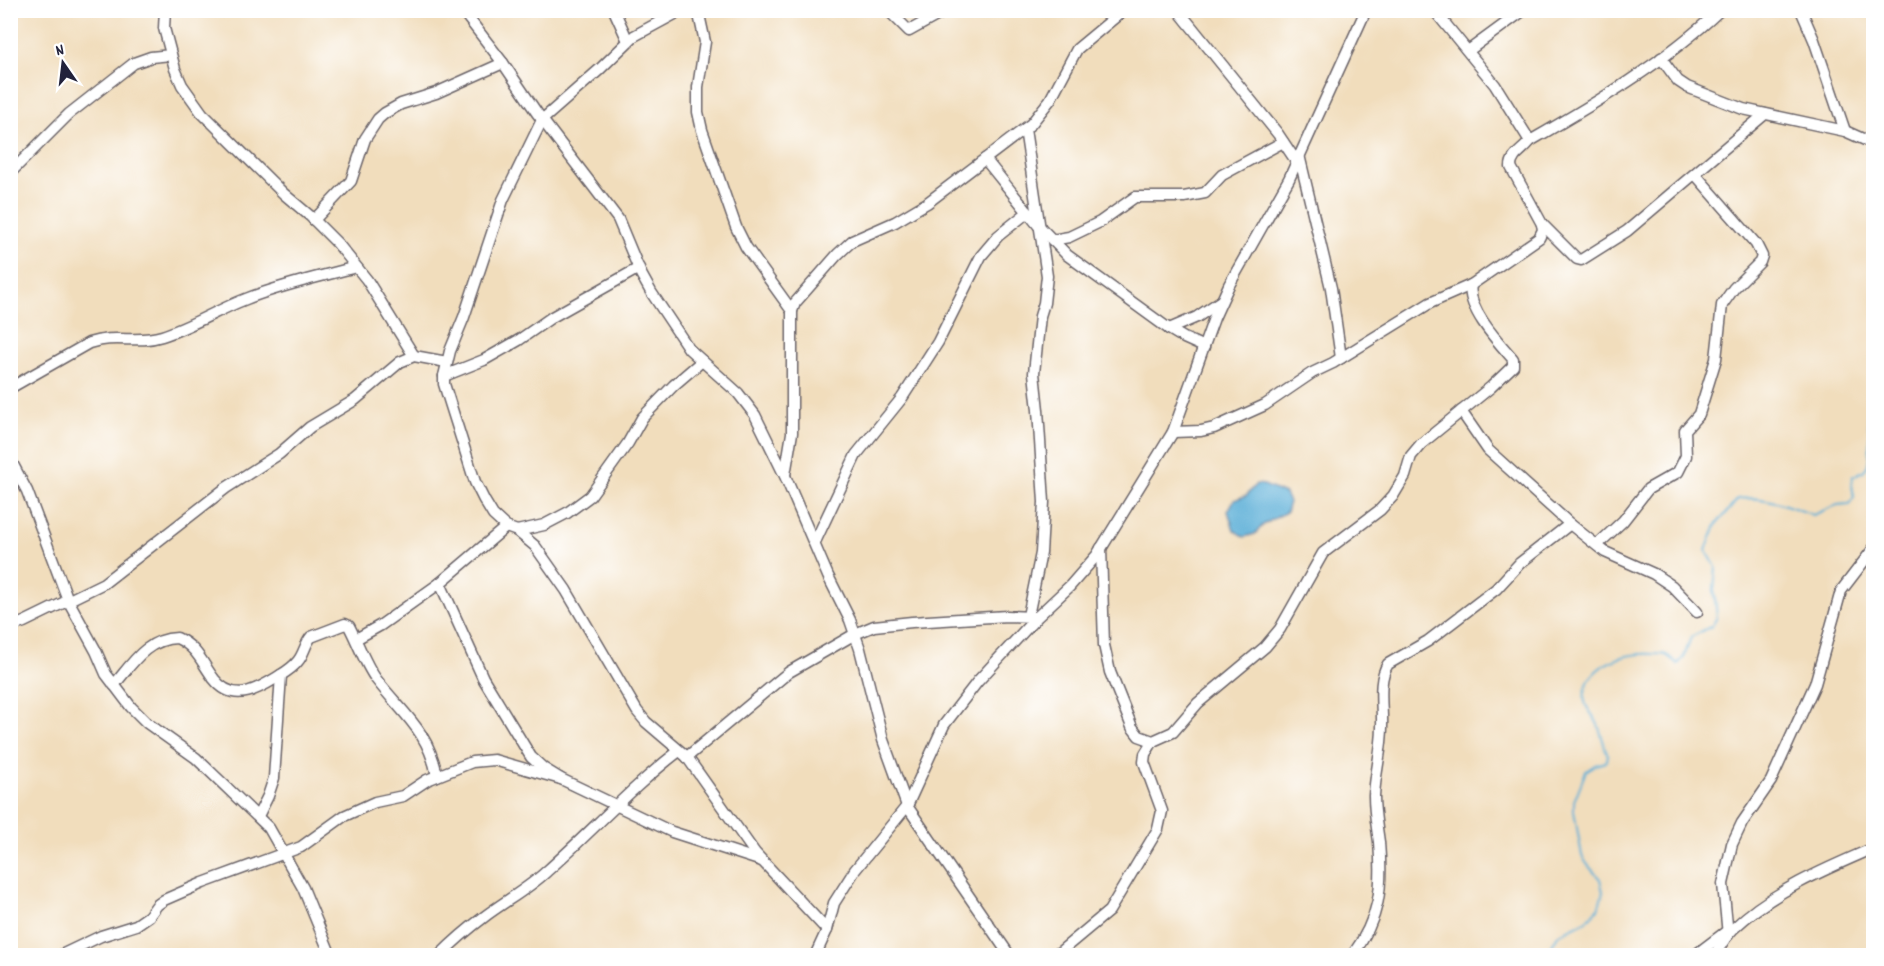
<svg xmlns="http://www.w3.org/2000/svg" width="1884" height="966" viewBox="0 0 1884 966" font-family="Dekko,sans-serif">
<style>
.water{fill:#5bafd7;stroke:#3e6889;stroke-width:1.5}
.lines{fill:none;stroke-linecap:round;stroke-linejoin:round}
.stream{stroke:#5bafd7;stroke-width:2}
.minor-casing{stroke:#6a6368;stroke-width:13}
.minor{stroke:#fff;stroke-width:10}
</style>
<rect width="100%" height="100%" fill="#fff"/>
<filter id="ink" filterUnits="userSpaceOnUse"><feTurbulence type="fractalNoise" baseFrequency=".0167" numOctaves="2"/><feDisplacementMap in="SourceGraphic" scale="12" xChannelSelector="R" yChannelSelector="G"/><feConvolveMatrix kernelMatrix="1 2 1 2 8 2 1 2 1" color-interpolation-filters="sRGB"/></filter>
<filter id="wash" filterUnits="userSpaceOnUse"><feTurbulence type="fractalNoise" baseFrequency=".008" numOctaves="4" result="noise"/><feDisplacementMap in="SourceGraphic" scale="24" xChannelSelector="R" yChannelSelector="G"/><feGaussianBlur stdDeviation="1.35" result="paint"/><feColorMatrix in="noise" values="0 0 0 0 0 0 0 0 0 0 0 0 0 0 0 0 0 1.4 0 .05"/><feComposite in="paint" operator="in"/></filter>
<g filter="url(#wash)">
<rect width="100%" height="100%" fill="#f1ddbc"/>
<polygon class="water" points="1256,484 1264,485 1285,494 1289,502 1286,512 1263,525 1255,534 1244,537 1234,530 1228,511 1234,500 1247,495"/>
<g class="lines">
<path class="stream" d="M1546 956 1558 935 1586 921 1598 909 1603 892 1600 879 1587 864 1582 856 1574 811V801L1586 771 1595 765 1606 762 1608 756C1604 746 1602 735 1598 725 1593 712 1582 708 1585 692 1590 663 1627 652 1653 654 1657 654 1663 654 1666 655 1670 657 1674 661 1678 664L1684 657 1691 637 1712 626 1717 617 1714 590 1716 567 1706 550 1716 525 1738 499C1764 495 1789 506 1813 515L1837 505 1849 504 1854 497 1852 485 1853 476C1860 473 1866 471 1868 464 1875 437 1860 408 1874 382"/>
</g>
</g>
<g filter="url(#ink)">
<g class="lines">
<g class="minor-casing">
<g id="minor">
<polyline points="165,10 164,28 175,69 182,85 202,113 284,194 310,216 338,244 367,280 414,356"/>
<polyline points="462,10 503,63 537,113 618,219 641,274 651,292 689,349 738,393 755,415 785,476 828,576 850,620 860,649 883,740 907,806 1010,956"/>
<polyline points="614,10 628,41"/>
<polyline points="682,10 634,36 599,70 542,120 503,200 464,317 450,351 444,376 444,384 475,482 484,500 493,515 506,527 517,531 535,546 566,590 637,711 646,722 687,757 755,853 827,930"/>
<polyline points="698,10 705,42 698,87 698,112 702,130 736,227 746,247 792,311"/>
<polyline points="888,10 909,31 947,10"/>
<polyline points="1178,10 1278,134 1296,161"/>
<polyline points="1434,10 1495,85 1530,141"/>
<path d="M1720 10C1664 63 1596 103 1530 141 1524 150 1511 155 1511 167L1542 224 1577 259 1581 260 1627 231 1765 114"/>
<polyline points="1801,10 1814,40 1845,131"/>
<polyline points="1468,51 1524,10"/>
<polyline points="1661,58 1678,81 1687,87 1743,109 1845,131 1874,144"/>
<polyline points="1025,129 1047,276 1044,303 1040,316 1034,373 1038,410 1044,502 1041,553 1028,616"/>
<polyline points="1299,155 1331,288 1341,358"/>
<polyline points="985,159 1038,225 1067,255 1169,329 1184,338 1204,347"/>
<polyline points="10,173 69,114 134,63 151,57 171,55"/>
<polyline points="314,220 351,181 365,139 378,119 385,113 401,104 436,93 503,63"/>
<polyline points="1052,240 1069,237 1100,222 1135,197 1184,197 1205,193 1222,175 1283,142"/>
<polyline points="1169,329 1197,317 1221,301"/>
<polyline points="444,376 484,360 519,340 552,317 639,268"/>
<path d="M10 388 89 343C115 334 137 344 162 336 191 327 217 310 246 299 281 285 319 277 356 267"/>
<polyline points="1461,411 1488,450 1570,524 1605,552 1654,574 1672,586 1697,612"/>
<polyline points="1173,432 1201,431 1214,428 1265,405 1312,373 1333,363 1430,303 1471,285 1539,238 1543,230 1542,224"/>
<polyline points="10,459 27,491 68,600 96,651 106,674 131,707 147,723 196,758 269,828 303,888 331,956"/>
<polyline points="785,475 792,433 792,311 795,303 837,255 852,241 895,222 927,203 1031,124 1050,100 1077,49 1124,10"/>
<polyline points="506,527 440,583 483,678 531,757 543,768 561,779 672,832 762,861"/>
<polyline points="517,531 544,525 567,513 590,496 628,443 642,418 674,385 702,361"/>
<polyline points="815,542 856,455 902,398 938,342 981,256 998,236 1028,212"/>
<polyline points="1597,545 1623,521 1648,489 1678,472 1686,456 1685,430 1699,414 1716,359 1722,305 1734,288 1760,262 1762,256 1756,244 1695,174"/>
<path d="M1101 548 1104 645 1110 672 1132 727 1139 736 1153 741 1173 732 1198 703 1265 647 1280 629 1323 553 1380 510 1393 496 1405 476 1411 456 1421 444 1491 387 1513 366V359C1499 343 1466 308 1471 285"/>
<polyline points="10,627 24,622 104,583 226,488 279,454 310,427 355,400 400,362 414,356 447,362"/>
<polyline points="356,639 381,625 440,583"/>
<path d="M114 685C132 664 146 639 177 638 197 647 202 663 214 679 233 703 255 691 276 678 284 673 292 669 298 661 304 654 305 644 311 637L345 624 349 626C358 643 365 664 376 679 402 713 429 731 437 776"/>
<polyline points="687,757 789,672 855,634 874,626 912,622 1007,616 1033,617"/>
<polyline points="258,816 268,796 274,778 281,675"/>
<polyline points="1728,935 1723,884 1732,844 1742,823 1771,781 1815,684 1841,591 1874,548"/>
<polyline points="59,956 101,936 136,925 149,916 157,905 164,900 203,883 301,847 344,816 375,802 403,796 427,780 472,762 494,760 561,779"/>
<path d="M439 956C453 942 468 929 484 917 505 901 528 889 547 871 592 831 632 787 679 751"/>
<polyline points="815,956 827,930 834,903 855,870 907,806 944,725 978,681 1037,617 1070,586 1097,555 1173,432 1214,318 1229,285 1289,179 1366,10"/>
<polyline points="1055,956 1109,911 1158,829 1162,811 1144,762 1145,754 1153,741"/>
<path d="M1352 956C1380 917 1383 889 1379 842 1377 827 1374 812 1374 796 1375 773 1382 750 1382 727 1383 707 1377 681 1388 664L1428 641 1496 589 1520 563 1570 524"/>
<polyline points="1694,956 1727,931"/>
<path d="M1714 956C1720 947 1725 937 1733 929 1771 892 1825 869 1874 848"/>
</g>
</g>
<use href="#minor" class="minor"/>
</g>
</g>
<rect width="1884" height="966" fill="none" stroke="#fff" stroke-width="36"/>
<g transform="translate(63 63) rotate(346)" stroke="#ffffff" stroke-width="4.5" paint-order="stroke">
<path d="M0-4.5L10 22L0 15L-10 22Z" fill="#22223b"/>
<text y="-9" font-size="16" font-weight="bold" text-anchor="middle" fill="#22223b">N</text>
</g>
</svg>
